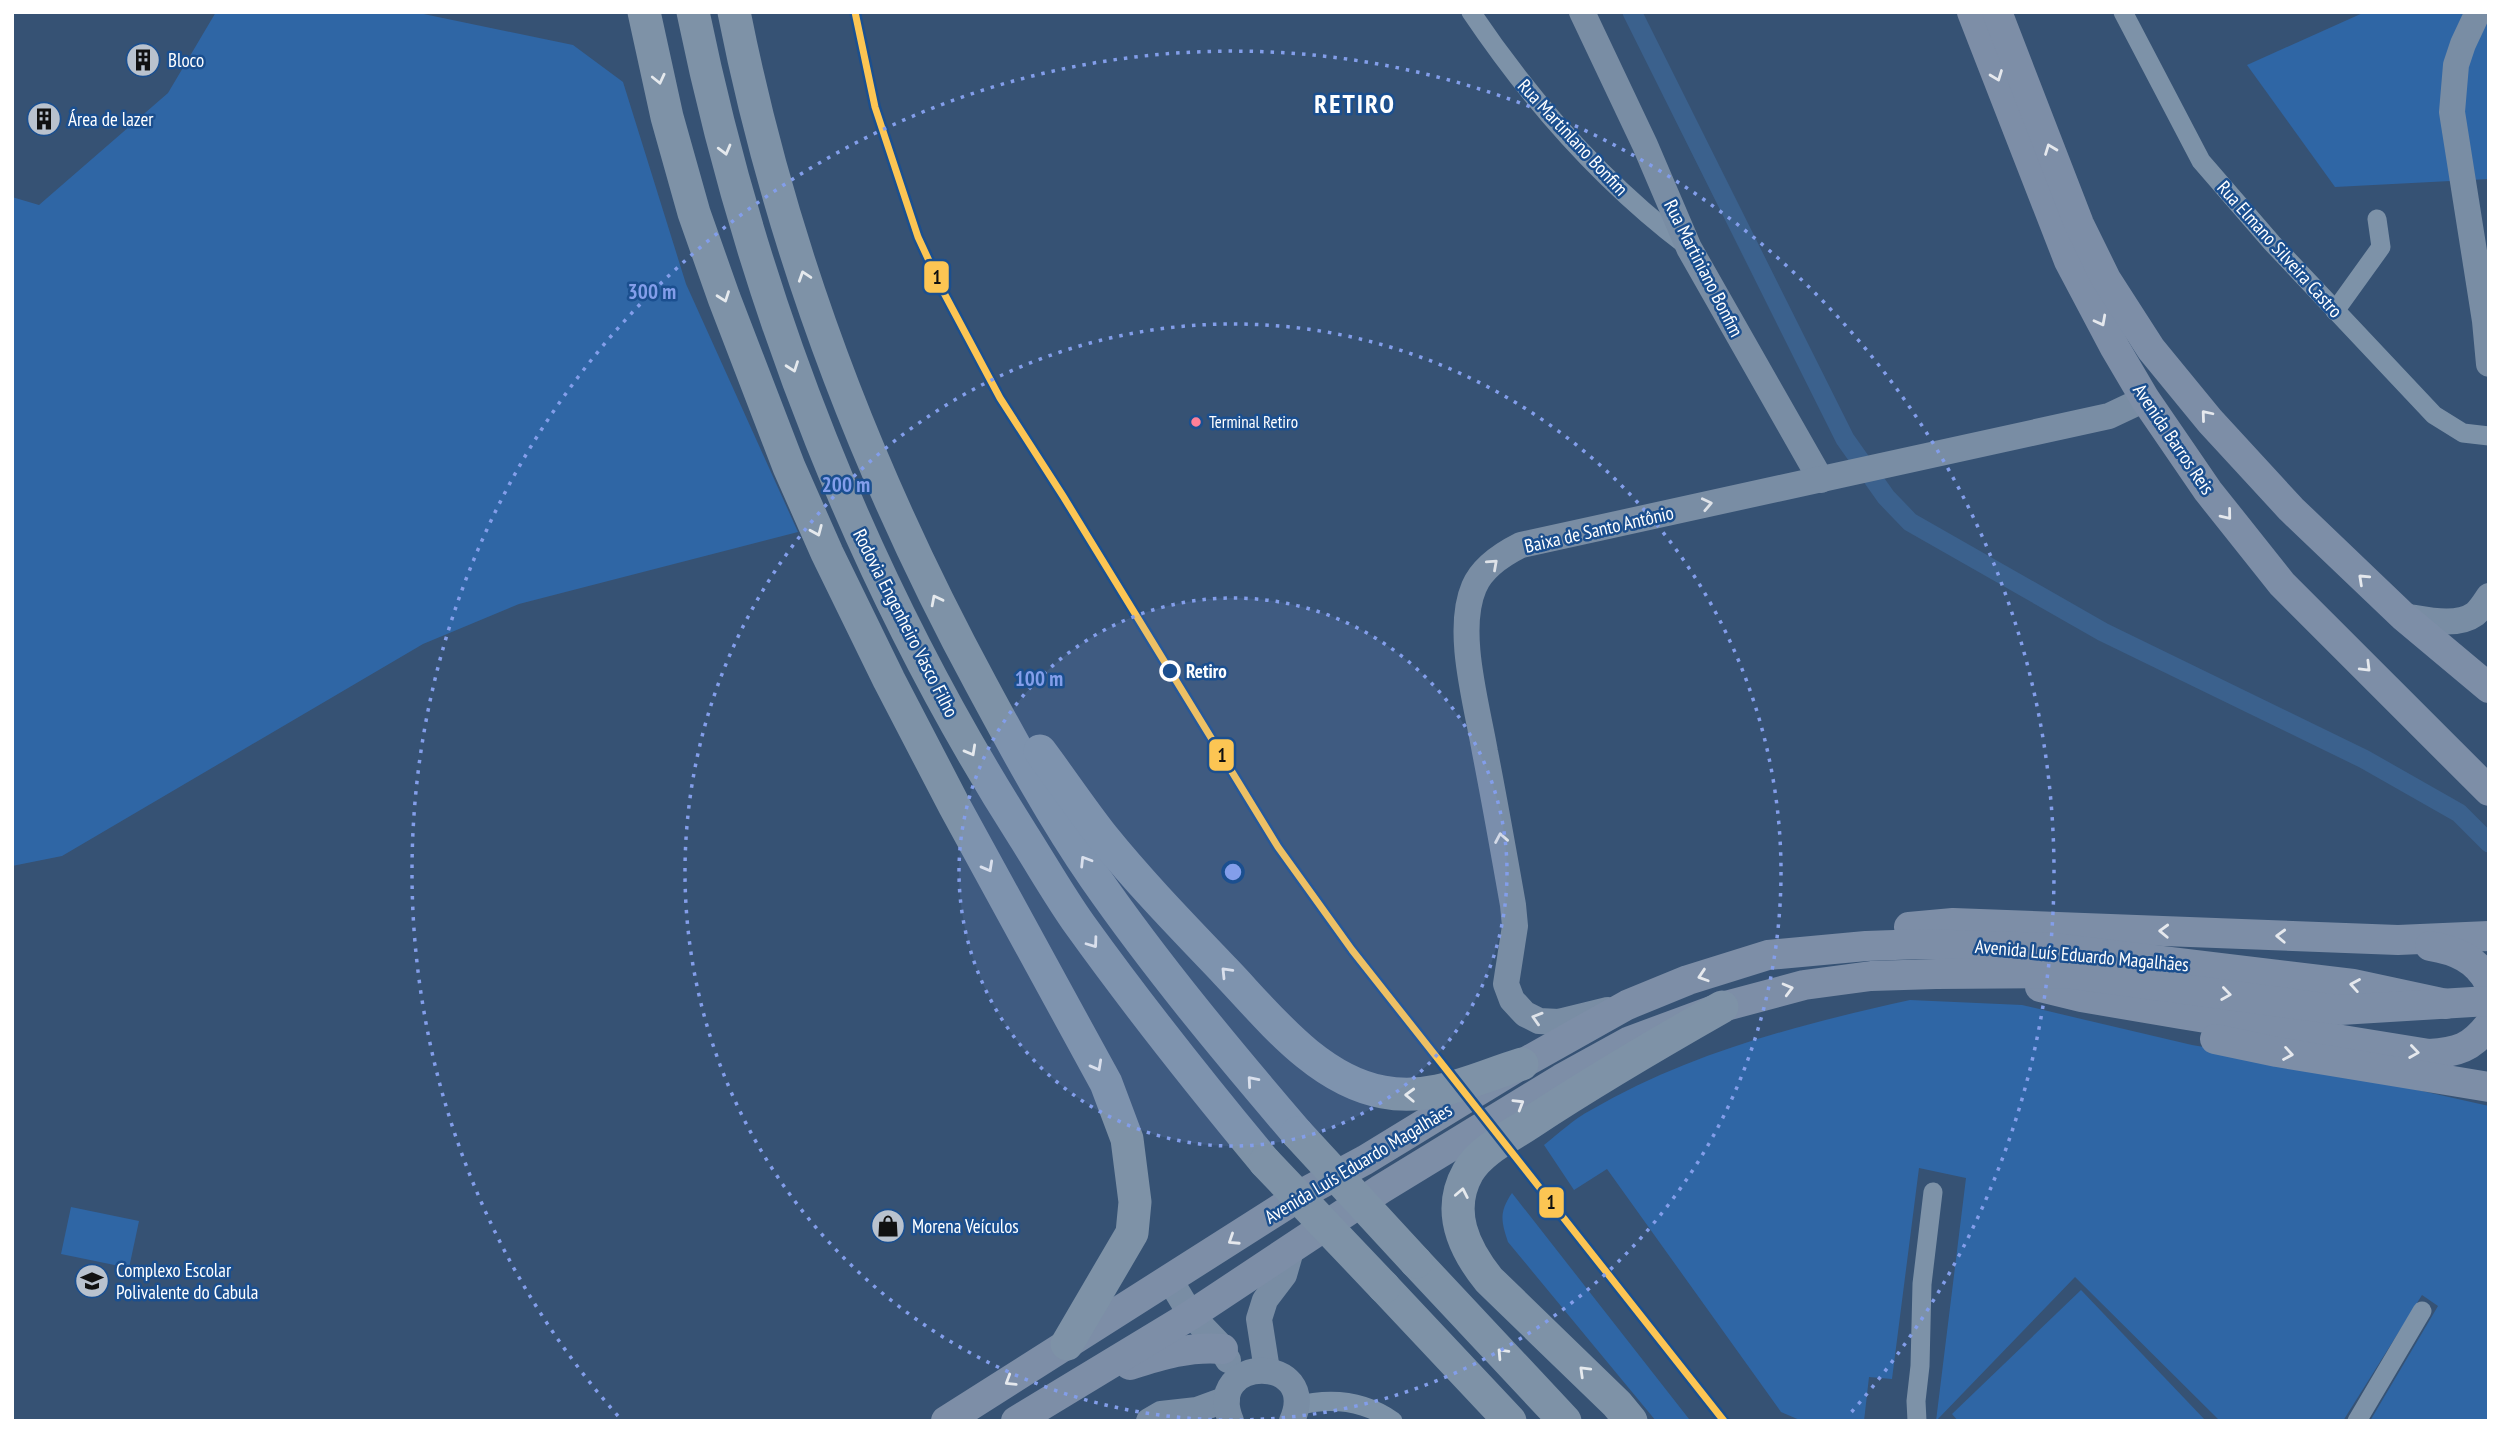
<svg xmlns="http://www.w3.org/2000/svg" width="2501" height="1433" viewBox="0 0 2501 1433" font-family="'PT Sans Narrow',sans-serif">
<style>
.green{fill:#2f66a5}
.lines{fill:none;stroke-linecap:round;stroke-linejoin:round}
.canal{stroke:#3b618d;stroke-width:19}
.street{stroke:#7d92a8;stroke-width:19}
.secondary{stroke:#798da4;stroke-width:26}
.primary{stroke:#7d8ea7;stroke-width:30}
.highway{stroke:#7e92a7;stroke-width:33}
.highway-bridge{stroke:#7e92a7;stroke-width:33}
.metro-1-casing{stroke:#1b4f8f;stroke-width:12}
.metro-1{stroke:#fcc553;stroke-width:7}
.oneway{stroke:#e5e8ed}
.oneway2{stroke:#e5e9ed}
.oneway3{stroke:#dee2e8}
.ring{fill:none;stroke:#839eea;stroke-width:3.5;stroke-dasharray:3.5 7}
.bus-dot{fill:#ff8098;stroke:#1b4f8f;stroke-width:2.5}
.stop-dot{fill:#1b4f8f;stroke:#fff;stroke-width:3.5}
.labels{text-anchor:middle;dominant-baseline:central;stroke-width:5;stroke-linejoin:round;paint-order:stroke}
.bus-label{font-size:17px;fill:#fff;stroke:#1b4f8f;text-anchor:start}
.poi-label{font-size:19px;fill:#fff;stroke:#1b4f8f;text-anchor:start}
.street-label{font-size:19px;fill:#fff;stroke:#1b4f8f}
.stop-label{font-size:19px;font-weight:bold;fill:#fff;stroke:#1b4f8f;text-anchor:start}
.district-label{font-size:26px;font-weight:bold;letter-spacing:2px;fill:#fff;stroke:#1b4f8f}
.centre{fill:#839eea;stroke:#1b4f8f;stroke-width:3.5}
.ring-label{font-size:21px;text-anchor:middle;font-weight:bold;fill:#839eea;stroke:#1b4f8f;stroke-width:5;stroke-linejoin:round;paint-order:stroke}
.line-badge{stroke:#1b4f8f;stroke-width:2.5}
.pale-badge-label{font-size:19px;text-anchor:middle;font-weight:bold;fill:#111}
</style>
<rect width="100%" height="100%" fill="#365274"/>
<g class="green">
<polygon points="216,12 414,12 573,45 623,82 686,284 798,532 519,604 423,644 62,856 12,866 12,197 39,205 168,93"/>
<polygon points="2365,12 2489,12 2489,179 2335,187 2247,65"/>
<path d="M1910 1000 2022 1005 2192 1045 2288 1061 2489 1106V1421H2370L2438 1306 2422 1295 2343 1421H2220L2075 1277 1936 1421 1966 1178 1919 1168 1892 1379 1869 1377 1864 1421H1802L1781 1412 1607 1169 1574 1190 1544 1145C1559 1133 1574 1119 1591 1110 1692 1052 1798 1025 1910 1000Z"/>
<path d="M1512 1193 1689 1419 1691 1421H1656L1508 1242C1501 1221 1499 1212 1512 1193Z"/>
<polygon points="71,1207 139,1221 129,1268 61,1254"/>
<polygon points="2081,1290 2206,1421 1958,1421 1952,1414"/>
</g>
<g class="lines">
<polyline class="canal" points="1632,12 1845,439 1886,497 1910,522 2103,632 2364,759 2459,813 2489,843"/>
<g class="street">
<path d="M1471 12C1531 101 1602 182 1688 247"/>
<polyline points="2123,12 2201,161 2272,243 2434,415 2463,433 2489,436"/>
<polyline points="2335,311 2381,247 2377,219"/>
<path d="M1296 1406C1331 1397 1363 1400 1393 1421"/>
<polyline points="1917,1421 1916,1401 1920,1366 1922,1284 1933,1192"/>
<polyline points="2357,1421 2422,1311"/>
</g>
<g class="secondary">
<polyline points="1582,12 1645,145 1689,248 1821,480"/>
<polyline points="2478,12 2463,44 2456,65 2452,112 2485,321 2489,364"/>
<path d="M2403 616C2424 619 2456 628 2475 614 2480 610 2485 602 2489 596"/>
<path d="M1608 1010 1559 1022 1539 1021 1525 1014 1512 1000 1506 984 1515 926 1513 905C1504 854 1495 803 1485 752 1477 705 1455 631 1474 587 1482 568 1503 554 1521 545L2109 416 2145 399"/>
<polyline points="1170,1280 1191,1315 1217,1342 1228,1360"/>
<polyline points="1267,1370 1259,1319 1265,1300 1284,1275 1292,1247"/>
<polyline points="1149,1421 1161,1414 1197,1410 1227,1399"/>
<path d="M1231 1421C1203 1354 1321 1354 1292 1421"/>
</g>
<g class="primary">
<polyline points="1972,12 2069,261 2115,348 2145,399 2208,491 2282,584 2489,791"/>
<polyline points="1997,12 2079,224 2106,279 2151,349 2210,421 2291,509 2403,616 2489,688"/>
<polyline points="1909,927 1953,923 2398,940 2489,936"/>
<path d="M2430 946C2455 950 2477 959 2489 983"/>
<path d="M2040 987 2081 997 2181 1014 2429 1054C2458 1052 2471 1048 2489 1025"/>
<polyline points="2215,1039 2277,1052 2489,1087"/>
<path d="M1130 1365C1161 1355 1190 1346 1223 1349"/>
<polyline points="946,1421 1311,1189 1365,1160 1522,1064 1627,1005 1688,980 1768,955 1866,946 1922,944 2054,948 2353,984 2446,1004"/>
<polyline points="1016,1421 1191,1315 1381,1189 1561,1079 1630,1041 1722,1007 1804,985 1871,976 1936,974 2064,973 2340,1010 2489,1001"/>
</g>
<g class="highway">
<polyline points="644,12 667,117 694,213 724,298 789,467 827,553 889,680 955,807 1106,1083 1127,1139 1135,1202 1132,1233 1067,1344"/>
<path d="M693 12C753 304 864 586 1024 837 1043 867 1060 897 1080 925 1139 1007 1201 1085 1265 1162"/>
<path d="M734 12C781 248 867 474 982 686 1017 751 1053 817 1095 878 1157 967 1226 1050 1297 1133"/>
<path d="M1040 751C1061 779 1081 809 1103 837 1141 884 1183 927 1225 971 1268 1016 1317 1080 1383 1092 1432 1102 1476 1078 1522 1064"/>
<polyline points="1416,1262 1565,1421"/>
<polyline points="1384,1287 1510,1421"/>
<path d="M1631 1421 1617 1404 1489 1280C1464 1249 1446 1211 1468 1172 1481 1150 1509 1137 1530 1123 1592 1082 1657 1044 1722 1007"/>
</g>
<g class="highway-bridge">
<polyline points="1297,1133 1416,1262"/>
<polyline points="1265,1162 1384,1287"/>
</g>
<g class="metro-1-casing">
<polyline id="metro-1" points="855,12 875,107 918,237 944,293 1000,398 1063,496 1278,847 1352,950 1724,1421"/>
</g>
<use href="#metro-1" class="metro-1"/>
</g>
<defs><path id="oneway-chevron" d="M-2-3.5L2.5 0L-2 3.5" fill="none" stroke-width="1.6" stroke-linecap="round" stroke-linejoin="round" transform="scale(1.75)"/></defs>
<g class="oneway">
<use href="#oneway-chevron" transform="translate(1997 76) rotate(69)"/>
<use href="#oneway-chevron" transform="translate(2050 149) rotate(-111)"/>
<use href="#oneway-chevron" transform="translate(2101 321) rotate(62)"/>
<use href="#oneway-chevron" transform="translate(2206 415) rotate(-130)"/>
<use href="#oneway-chevron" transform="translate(2227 515) rotate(51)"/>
<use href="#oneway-chevron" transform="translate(2363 579) rotate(-137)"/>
<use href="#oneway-chevron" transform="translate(2366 667) rotate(45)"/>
<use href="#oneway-chevron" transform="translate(2164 931) rotate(-178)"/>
<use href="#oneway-chevron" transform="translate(2281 936) rotate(-178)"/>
<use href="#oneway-chevron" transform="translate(1703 976) rotate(162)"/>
<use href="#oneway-chevron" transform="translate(2355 985) rotate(-170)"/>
<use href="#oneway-chevron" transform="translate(1788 989) rotate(-15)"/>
<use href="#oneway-chevron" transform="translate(2226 994) rotate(8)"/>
<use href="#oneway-chevron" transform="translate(2414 1052) rotate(8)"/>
<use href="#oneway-chevron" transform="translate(2288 1054) rotate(10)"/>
<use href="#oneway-chevron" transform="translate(1519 1104) rotate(-31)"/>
<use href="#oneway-chevron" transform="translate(1233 1240) rotate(147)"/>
<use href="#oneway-chevron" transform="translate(1010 1381) rotate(148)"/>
</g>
<g class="oneway2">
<use href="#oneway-chevron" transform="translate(659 79) rotate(77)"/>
<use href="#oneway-chevron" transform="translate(725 150) rotate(75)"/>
<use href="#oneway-chevron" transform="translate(804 276) rotate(-108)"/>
<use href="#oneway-chevron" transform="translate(724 297) rotate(70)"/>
<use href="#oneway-chevron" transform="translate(793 367) rotate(70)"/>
<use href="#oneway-chevron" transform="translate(817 531) rotate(67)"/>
<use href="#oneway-chevron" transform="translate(936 600) rotate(-117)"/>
<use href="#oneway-chevron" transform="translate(971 751) rotate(61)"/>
<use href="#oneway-chevron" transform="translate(1085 861) rotate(-122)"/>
<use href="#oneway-chevron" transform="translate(988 867) rotate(61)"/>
<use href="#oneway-chevron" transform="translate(1093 943) rotate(54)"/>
<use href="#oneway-chevron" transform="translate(1226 972) rotate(-134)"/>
<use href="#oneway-chevron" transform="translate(1097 1066) rotate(61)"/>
<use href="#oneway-chevron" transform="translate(1252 1081) rotate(-131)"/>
<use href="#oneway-chevron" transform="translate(1410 1095) rotate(-178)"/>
<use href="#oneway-chevron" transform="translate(1462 1193) rotate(-79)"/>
<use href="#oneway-chevron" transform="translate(1502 1353) rotate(-133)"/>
<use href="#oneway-chevron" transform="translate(1584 1371) rotate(-136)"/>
</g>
<g class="oneway3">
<use href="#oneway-chevron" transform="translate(1707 504) rotate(-12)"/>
<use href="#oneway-chevron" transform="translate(1493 564) rotate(-42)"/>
<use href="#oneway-chevron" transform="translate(1501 838) rotate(-100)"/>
<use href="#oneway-chevron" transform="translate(1537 1018) rotate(-163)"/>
</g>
<circle cx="1233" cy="872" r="274" fill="#839eea" fill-opacity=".12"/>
<g class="ring">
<circle cx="1233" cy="872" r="274"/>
<circle cx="1233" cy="872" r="548"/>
<path d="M618 1416A821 821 0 1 1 1848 1416"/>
</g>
<defs>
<g id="building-disc" transform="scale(1.75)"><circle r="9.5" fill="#b9c2ce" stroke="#1b4f8f"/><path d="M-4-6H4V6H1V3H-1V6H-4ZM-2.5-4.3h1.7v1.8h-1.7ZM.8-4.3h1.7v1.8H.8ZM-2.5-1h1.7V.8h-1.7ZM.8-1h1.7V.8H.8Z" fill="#111"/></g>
<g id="shop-disc" transform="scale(1.75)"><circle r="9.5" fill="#b9c2ce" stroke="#1b4f8f"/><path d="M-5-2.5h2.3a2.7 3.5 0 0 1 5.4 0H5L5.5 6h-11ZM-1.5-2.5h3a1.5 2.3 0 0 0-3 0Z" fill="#111"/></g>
<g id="school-disc" transform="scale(1.75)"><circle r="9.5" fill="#b9c2ce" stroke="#1b4f8f"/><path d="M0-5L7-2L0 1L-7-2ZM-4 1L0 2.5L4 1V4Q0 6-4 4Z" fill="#111"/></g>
</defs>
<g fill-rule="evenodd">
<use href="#building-disc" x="143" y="60"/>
<use href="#building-disc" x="44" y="119"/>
<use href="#shop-disc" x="888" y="1226"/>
<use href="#school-disc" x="92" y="1281"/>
</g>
<circle class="bus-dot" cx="1196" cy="422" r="6"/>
<circle class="stop-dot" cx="1170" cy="671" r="9"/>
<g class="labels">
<g class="bus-label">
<text x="1209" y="422">Terminal Retiro</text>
</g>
<g class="poi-label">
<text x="168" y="60">Bloco</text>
<text x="68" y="119">Área de lazer</text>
<text x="912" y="1226">Morena Veículos</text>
<text x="116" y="1270">Complexo Escolar<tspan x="116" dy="22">Polivalente do Cabula</tspan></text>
</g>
<g class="street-label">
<text transform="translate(1573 137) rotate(47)">Rua Martinlano Bonfim</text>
<text transform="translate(2280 249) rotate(48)">Rua Elmano Silveira Castro</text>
<text transform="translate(1704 268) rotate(63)">Rua Martiniano Bonfim</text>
<text transform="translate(2174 439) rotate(56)">Avenida Barros Reis</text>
<text transform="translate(1599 529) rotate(-13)">Baixa de Santo Antônio</text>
<text transform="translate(906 623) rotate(63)">Rodovia Engenheiro Vasco Filho</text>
<text transform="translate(2082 955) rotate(5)">Avenida Luís Eduardo Magalhães</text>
<text transform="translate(1358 1163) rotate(-31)">Avenida Luís Eduardo Magalhães</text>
</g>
<g class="stop-label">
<text x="1186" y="671">Retiro</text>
</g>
<g class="district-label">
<text x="1355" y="103">RETIRO</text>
</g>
</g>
<circle cx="1233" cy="872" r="10" class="centre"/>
<g class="ring-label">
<text x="652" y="299">300 m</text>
<text x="846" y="492">200 m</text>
<text x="1039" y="686">100 m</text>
</g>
<g class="line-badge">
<rect x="923" y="260" width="27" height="34" rx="7" fill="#fcc553"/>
<rect x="1208" y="738" width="27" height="34" rx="7" fill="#fcc553"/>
<rect x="1538" y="1186" width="27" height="33" rx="7" fill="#fcc553"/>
</g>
<g class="pale-badge-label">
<text x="937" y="284">1</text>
<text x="1222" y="762">1</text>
<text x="1551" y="1209">1</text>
</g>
<rect width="2501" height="1433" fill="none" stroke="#ffffff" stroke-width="28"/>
</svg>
